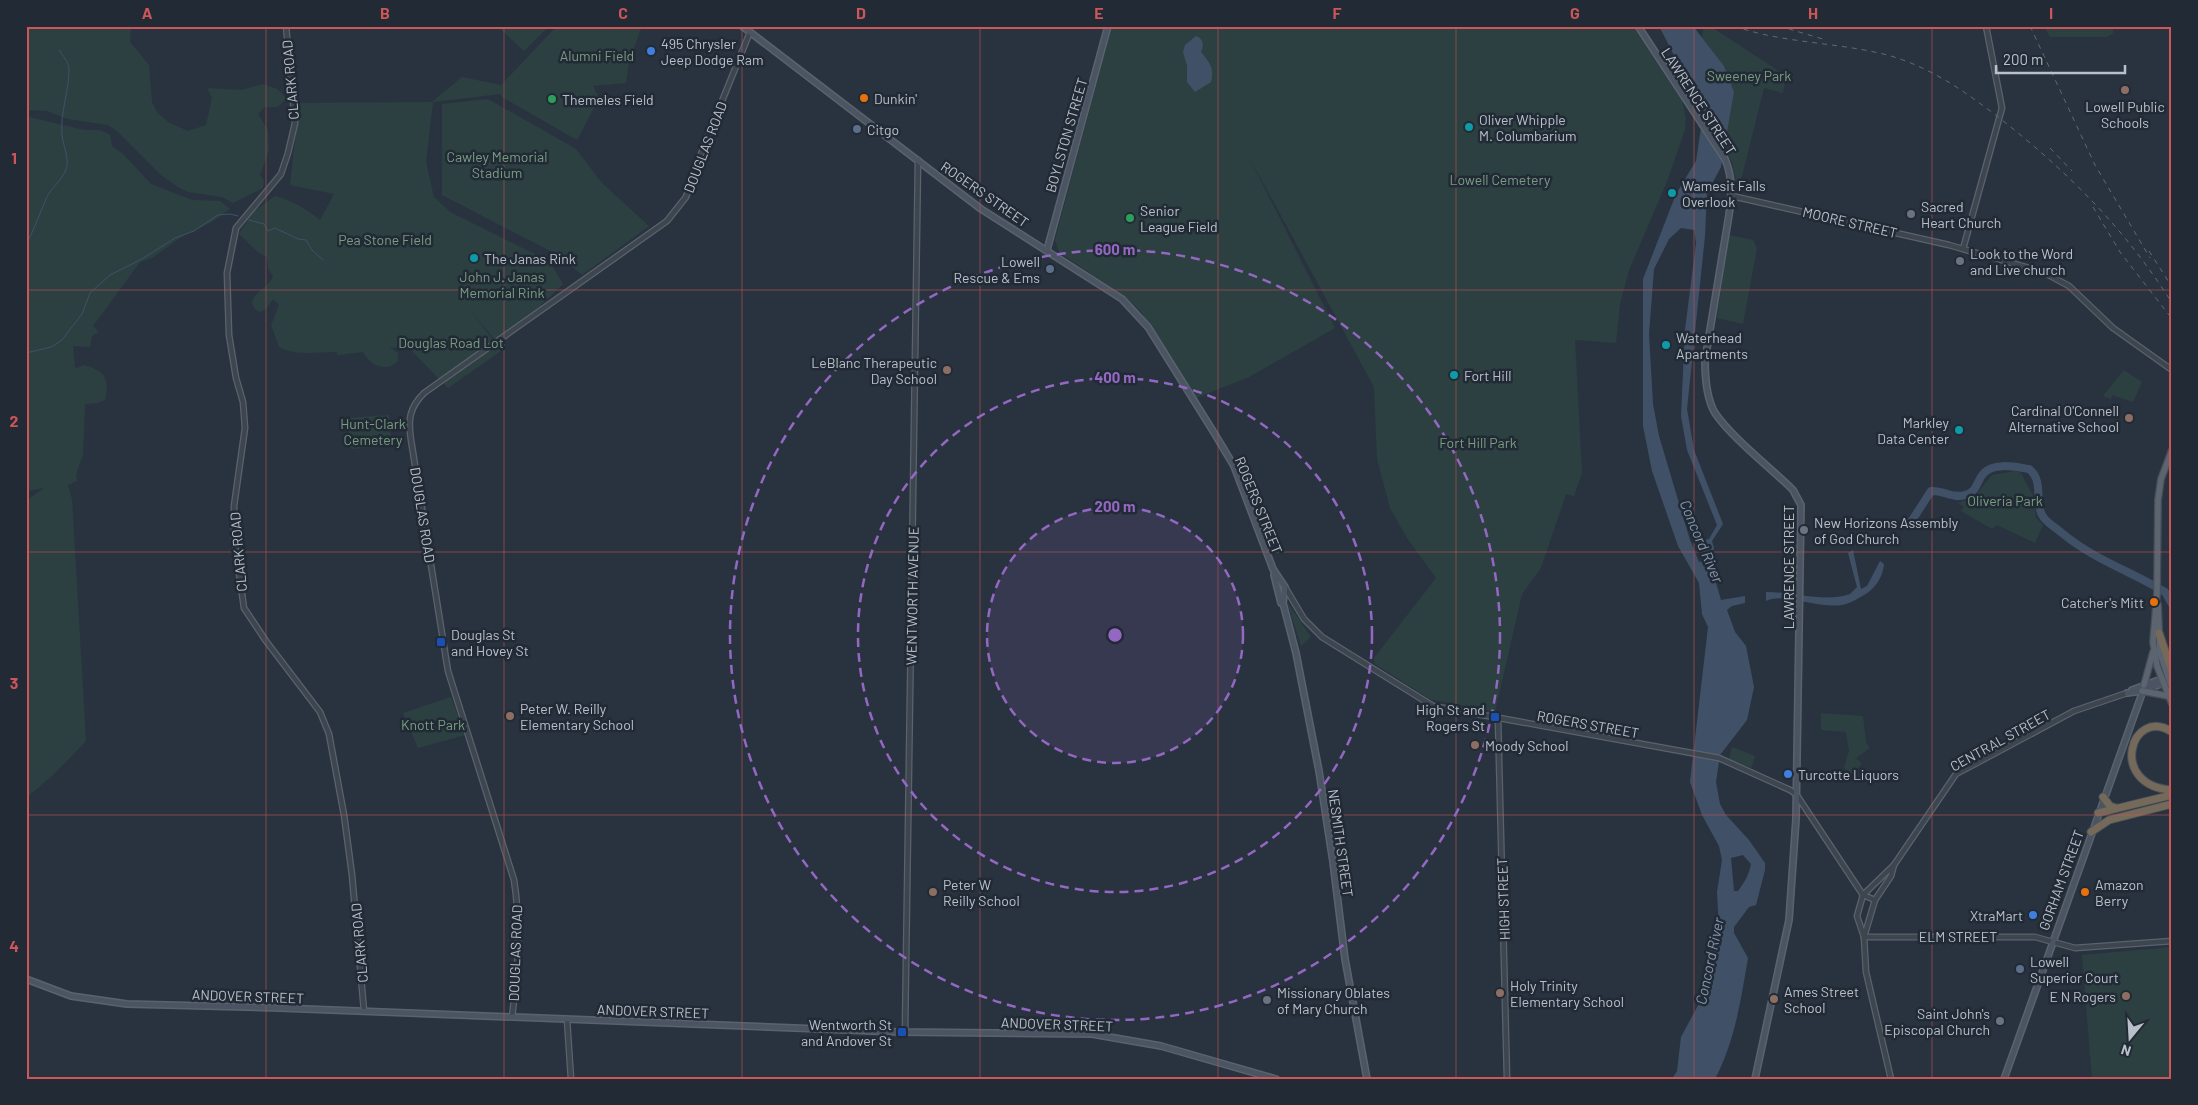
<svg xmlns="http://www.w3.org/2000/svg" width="2198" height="1105" viewBox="0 0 2198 1105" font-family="Barlow,sans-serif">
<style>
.green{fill:#2c4041}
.water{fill:#405167;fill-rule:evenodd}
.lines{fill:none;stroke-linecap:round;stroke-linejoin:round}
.stream{stroke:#405167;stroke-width:1}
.river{stroke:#405167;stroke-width:8}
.tertiary-casing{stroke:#5a636d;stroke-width:7}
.secondary-casing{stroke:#5a636d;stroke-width:8}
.primary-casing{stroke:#464e59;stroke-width:8}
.motorway-casing{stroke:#47505a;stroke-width:9}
.tertiary{stroke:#3d454f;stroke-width:4.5}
.secondary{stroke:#4b5462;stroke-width:5}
.primary{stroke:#5b646f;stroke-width:5.5}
.motorway{stroke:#756a5a;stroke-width:7}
.rail{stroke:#5f6976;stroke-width:1;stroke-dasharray:5 5;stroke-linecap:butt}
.grid{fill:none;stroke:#cd5659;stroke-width:1;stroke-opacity:0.55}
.ring{fill:none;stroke:#9467c3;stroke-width:2.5;stroke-dasharray:9 6}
.shop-dot{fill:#3f7fe0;stroke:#212a35;stroke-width:2}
.education-dot{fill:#8d6e63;stroke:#212a35;stroke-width:2}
.food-dot{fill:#e8710a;stroke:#212a35;stroke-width:2}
.leisure-dot{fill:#2e9e5b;stroke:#212a35;stroke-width:2}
.culture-dot{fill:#0f9aa8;stroke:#212a35;stroke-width:2}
.service-dot{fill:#5c6f8a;stroke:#212a35;stroke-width:2}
.worship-dot{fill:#6b7280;stroke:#212a35;stroke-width:2}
.transit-dot{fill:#1a4fb4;stroke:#212a35;stroke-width:2}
.labels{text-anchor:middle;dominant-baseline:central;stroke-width:5;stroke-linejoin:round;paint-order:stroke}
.poi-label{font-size:14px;fill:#b9c0ca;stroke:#212a35;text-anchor:start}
.park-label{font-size:14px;fill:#7a9d82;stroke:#212a35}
.street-label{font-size:14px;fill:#b9c0ca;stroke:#212a35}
.water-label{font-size:15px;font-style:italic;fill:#8497ae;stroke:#212a35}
.centre{fill:#9467c3;stroke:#212a35;stroke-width:2.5}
.ring-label{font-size:15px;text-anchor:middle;font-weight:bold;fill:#9467c3;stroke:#212a35;stroke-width:5;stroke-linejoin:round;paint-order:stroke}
.neatline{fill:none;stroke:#cd5659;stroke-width:2}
.grid-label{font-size:16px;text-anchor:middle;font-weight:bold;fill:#cd5659}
</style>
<rect width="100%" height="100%" fill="#29333f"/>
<g class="green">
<polygon points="26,26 131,26 130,42 149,65 152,102 157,112 168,122 188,131 206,125 212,98 207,88 241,90 263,84 277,89 286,98 278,107 265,107 258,114 268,130 269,150 260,175 264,181 263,188 233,203 222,197 188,192 178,187 161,175 118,132 108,125 68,119 47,111 26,110"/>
<polygon points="497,26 549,26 524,51"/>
<path d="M557 26H642L629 62 626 83 593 86 599 98 577 140 502 97 500 94 433 102 426 162 434 197 450 212 549 261 563 284 533 313 494 339 471 311 501 351 448 388 407 346 390 348 398 353V360C387 374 370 365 363 352L337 355V352C317 351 298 357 279 347L271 325 279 305 273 299 266 309 259 312C240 298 267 290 273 277L268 268 267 257 259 253 239 234 254 211 275 196C291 200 307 209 320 220L334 194 290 185 299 103 432 102 462 77 501 85Z"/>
<polygon points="1112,26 1633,26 1682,101 1686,118 1685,129 1668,179 1629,270 1620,304 1616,343 1575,340 1582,473 1574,496 1566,494 1541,568 1522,594 1495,712 1430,699 1375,664 1374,658 1436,578 1407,538 1390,508 1377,459 1374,387 1248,155 1335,328 1249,377 1196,398 1141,312 1129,300 1059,252 1055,240"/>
<polygon points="1704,26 1710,26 1786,76 1783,93 1764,88 1738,192 1732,161 1724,149 1734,92 1724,66 1702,38"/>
<polygon points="2044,26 2113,26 2113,33 2107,37 2050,37"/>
<polygon points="488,99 576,149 601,182 649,226 582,275 558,255 442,195 442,104"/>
<path d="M29 117 84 130H100L110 135 112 146 124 155 151 184 192 200 220 201 230 209 212 222 183 236 152 258 140 262 93 326 99 332 92 336 90 347 73 346 75 369 83 365C105 370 110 379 105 400L98 403 85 404 83 454 76 475 77 481 68 485 72 499 86 741 53 775 26 798V501L44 488 26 491V119Z"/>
<polygon points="1728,235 1753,240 1757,248 1743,324 1717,318"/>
<polygon points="2124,370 2142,382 2133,402 2112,395 2111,399 2103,396"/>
<polygon points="389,415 392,446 351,449 347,418"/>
<polygon points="2015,471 2021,473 2034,498 2036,518 2043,525 2035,543 1997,525 1992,529 1961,511 1964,507 1958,503 1975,496 1992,475"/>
<polygon points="1287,602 1311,637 1301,646"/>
<polygon points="451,697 465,735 418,748 403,713"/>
<polygon points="1821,713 1863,716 1866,743 1870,748 1856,758 1862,764 1852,774 1844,768 1849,751 1846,732 1821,730"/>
<polygon points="1732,747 1755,756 1751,768 1729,759"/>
<polygon points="2172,947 2172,1079 2092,1079 2082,955"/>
</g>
<g class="water">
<path d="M1659 26H1693L1724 66 1734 92 1721 167 1707 193 1705 236 1687 409 1694 450 1723 524 1712 541 1714 548 1710 562 1721 600 1745 596V603L1732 606 1727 610 1735 632 1746 646 1754 687 1747 720 1720 755 1716 782 1720 804 1726 815 1749 840 1765 863V870L1756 905 1749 907 1734 927V933L1748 958C1741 999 1735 1041 1715 1079H1672L1677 1071 1681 1037 1702 998 1708 952 1715 944 1719 929 1717 892 1722 860 1719 846 1702 815 1690 782 1708 627 1702 614 1699 583 1678 546 1652 471 1643 426V279L1676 194 1696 161 1704 108 1695 87 1682 71ZM1681 228 1694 230 1696 243 1685 330 1681 416 1687 450 1717 525 1709 539 1704 540 1702 561 1699 562 1690 540 1659 436 1653 404 1649 334 1654 269 1669 239ZM1743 855 1751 864C1749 875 1744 883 1738 891H1734L1731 858Z"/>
<path d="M1196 36C1204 39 1204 46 1201 52 1209 62 1215 68 1211 82L1195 92 1187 82V66L1183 52 1185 45Z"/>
<path d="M1853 550 1861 589 1867 586 1880 561 1884 564C1883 577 1875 589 1864 595 1858 598 1853 602 1846 604 1823 611 1782 591 1766 601V592C1793 592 1824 603 1850 594L1857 587 1848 553Z"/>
</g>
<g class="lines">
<g class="stream">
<polyline points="249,220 264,224 268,231 275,228 298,239 306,240 312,250 323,260"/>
<path d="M26 245C34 230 39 215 46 199 50 189 60 182 65 172 71 161 63 146 62 135 60 113 69 91 69 70 69 62 63 56 59 50"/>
<polyline points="26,353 51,347 62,340 82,314 90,293 110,275 142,259 175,238 194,231 218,215 230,214 238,216"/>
</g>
<path class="river" d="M1911 522 1931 491C1943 490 1953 499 1965 495 1978 492 1976 481 1984 473 1994 462 2016 467 2029 469 2045 481 2033 504 2044 518 2049 524 2056 528 2062 533 2093 559 2130 571 2165 592L2172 604"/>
<g class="tertiary-casing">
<g id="tertiary">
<polyline points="286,26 295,123 288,153 281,174 236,228 227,273 229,335 236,378 243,402 245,428 234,506 234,537 244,608 266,641 320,712 329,734 344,815 352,875 364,1011"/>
<polyline points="1732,196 1949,245 2043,272 2069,286 2113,328 2172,370"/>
<polyline points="1963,249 2002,108 1986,26"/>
<polyline points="1285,587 1304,619 1322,637 1433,706 1719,758 1790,790 1796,794 1863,895 1875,900"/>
<polyline points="1498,719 1507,1079"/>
<polyline points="1864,937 2035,937 2075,948 2172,941"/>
<polyline points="1864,937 1875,900 1891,876 1894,865"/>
<path d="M512 1017C518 973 521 924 514 880L448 671 411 440C408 420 409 408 424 393L667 221 686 197 705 143 750 32"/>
<polyline points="567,1019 571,1079"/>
<polyline points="905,1032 918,160"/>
<polyline points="1891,1079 1866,972 1864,937 1857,916 1863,895 1894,865 1956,774 2074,711 2127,693"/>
</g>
</g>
<g class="secondary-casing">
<g id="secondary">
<polyline points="742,26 981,209 1122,299 1148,327 1213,431 1234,466 1273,569 1285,587 1283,603 1296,653 1319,771 1333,862 1345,959 1367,1079"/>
<path d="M1638 26 1725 159C1733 177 1732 196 1729 215L1705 360C1705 377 1706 398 1715 413 1731 437 1772 469 1793 490L1801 505 1796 819 1789 920 1755 1079"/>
<polyline points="1047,250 1108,26"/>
<polyline points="1274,575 1281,603"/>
<polyline points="2132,690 2164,678"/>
<polyline points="2127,693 2142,691 2167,682"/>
<polyline points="26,979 71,996 127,1004 280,1008 899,1032 1092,1034 1161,1046 1276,1079"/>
<polyline points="2004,1079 2144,688"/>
</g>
</g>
<g class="primary-casing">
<g id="primary">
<polyline points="2172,450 2161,479 2158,500 2157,594 2153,642 2157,666 2172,704"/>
<polyline points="2158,605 2160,653 2172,688"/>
<polyline points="2144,685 2153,652"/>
<polyline points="2142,691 2168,696"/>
</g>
</g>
<g class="motorway-casing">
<g id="motorway">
<polyline points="2159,633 2172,671"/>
<path d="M2172 732C2131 705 2107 786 2172 790"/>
<polyline points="2103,797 2110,806 2116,808"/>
<polyline points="2098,813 2172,795"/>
<polyline points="2091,832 2109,820 2172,804"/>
</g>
</g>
<use href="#tertiary" class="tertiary"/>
<use href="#secondary" class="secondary"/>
<use href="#primary" class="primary"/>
<use href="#motorway" class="motorway"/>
<g class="rail">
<path d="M1734 26C1785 44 1840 42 1891 56 1934 69 1967 93 2002 120 2069 173 2126 230 2172 303"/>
<polyline points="1779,26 1826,40"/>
<polyline points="2030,26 2095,165 2150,258"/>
<polyline points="2050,148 2072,171"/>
<polyline points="2093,207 2120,252 2169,315"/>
<polyline points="2149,251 2172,287"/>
</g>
</g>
<path class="grid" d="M266 26V1079M504 26V1079M742 26V1079M980 26V1079M1218 26V1079M1456 26V1079M1694 26V1079M1932 26V1079M26 290H2172M26 552H2172M26 815H2172"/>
<circle cx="1115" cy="635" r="128" fill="#9467c3" fill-opacity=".12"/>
<g class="ring">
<circle cx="1115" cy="635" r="128"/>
<circle cx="1115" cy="635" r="257"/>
<circle cx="1115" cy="635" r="385"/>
</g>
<g class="shop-dot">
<circle cx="651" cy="51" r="5"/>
<circle cx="1788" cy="774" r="5"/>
<circle cx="2033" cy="915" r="5"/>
</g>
<g class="education-dot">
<circle cx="2125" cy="90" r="5"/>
<circle cx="947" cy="370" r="5"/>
<circle cx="2129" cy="418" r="5"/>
<circle cx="510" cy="716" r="5"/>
<circle cx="1475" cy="745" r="5"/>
<circle cx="933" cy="892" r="5"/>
<circle cx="1500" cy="993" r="5"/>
<circle cx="2126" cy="996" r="5"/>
<circle cx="1774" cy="999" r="5"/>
</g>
<g class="food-dot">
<circle cx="864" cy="98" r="5"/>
<circle cx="2154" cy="602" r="5"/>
<circle cx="2085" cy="892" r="5"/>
</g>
<g class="leisure-dot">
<circle cx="552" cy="99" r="5"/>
<circle cx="1130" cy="218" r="5"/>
</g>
<g class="culture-dot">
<circle cx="1469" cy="127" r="5"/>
<circle cx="1672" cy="193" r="5"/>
<circle cx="474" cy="258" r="5"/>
<circle cx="1666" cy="345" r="5"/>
<circle cx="1454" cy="375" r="5"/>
<circle cx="1959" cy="430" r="5"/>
</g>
<g class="service-dot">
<circle cx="857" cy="129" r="5"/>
<circle cx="1050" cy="269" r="5"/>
<circle cx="2020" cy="969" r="5"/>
</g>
<g class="worship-dot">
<circle cx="1911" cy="214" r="5"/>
<circle cx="1960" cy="261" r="5"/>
<circle cx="1804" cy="530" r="5"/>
<circle cx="1267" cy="1000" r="5"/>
<circle cx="2000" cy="1021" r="5"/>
</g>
<g class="transit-dot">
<rect x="436" y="637" width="10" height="10" rx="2.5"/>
<rect x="1490" y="712" width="10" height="10" rx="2.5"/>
<rect x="897" y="1027" width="10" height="10" rx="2.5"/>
</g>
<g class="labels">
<g class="poi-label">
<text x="661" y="43">495 Chrysler<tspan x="661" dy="16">Jeep Dodge Ram</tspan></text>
<text x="874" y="98">Dunkin'</text>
<text x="562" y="99">Themeles Field</text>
<text x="2125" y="106" text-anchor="middle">Lowell Public<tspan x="2125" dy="16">Schools</tspan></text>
<text x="1479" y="119">Oliver Whipple<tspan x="1479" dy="16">M. Columbarium</tspan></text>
<text x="867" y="129">Citgo</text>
<text x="1682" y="185">Wamesit Falls<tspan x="1682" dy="16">Overlook</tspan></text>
<text x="1921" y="206">Sacred<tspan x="1921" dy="16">Heart Church</tspan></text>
<text x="1140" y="210">Senior<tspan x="1140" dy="16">League Field</tspan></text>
<text x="1970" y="253">Look to the Word<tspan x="1970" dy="16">and Live church</tspan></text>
<text x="484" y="258">The Janas Rink</text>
<text x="1040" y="261" text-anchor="end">Lowell<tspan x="1040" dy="16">Rescue &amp; Ems</tspan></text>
<text x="1676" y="337">Waterhead<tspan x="1676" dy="16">Apartments</tspan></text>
<text x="937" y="362" text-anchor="end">LeBlanc Therapeutic<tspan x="937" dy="16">Day School</tspan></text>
<text x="1464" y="375">Fort Hill</text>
<text x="2119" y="410" text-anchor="end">Cardinal O'Connell<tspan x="2119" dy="16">Alternative School</tspan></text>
<text x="1949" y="422" text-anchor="end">Markley<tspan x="1949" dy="16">Data Center</tspan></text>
<text x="1814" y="522">New Horizons Assembly<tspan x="1814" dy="16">of God Church</tspan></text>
<text x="2144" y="602" text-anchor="end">Catcher's Mitt</text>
<text x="451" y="634">Douglas St<tspan x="451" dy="16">and Hovey St</tspan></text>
<text x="520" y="708">Peter W. Reilly<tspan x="520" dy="16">Elementary School</tspan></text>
<text x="1485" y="709" text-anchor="end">High St and<tspan x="1485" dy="16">Rogers St</tspan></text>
<text x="1485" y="745">Moody School</text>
<text x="1798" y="774">Turcotte Liquors</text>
<text x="943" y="884">Peter W<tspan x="943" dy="16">Reilly School</tspan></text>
<text x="2095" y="884">Amazon<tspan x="2095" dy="16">Berry</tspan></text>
<text x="2023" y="915" text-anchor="end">XtraMart</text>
<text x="2030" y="961">Lowell<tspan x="2030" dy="16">Superior Court</tspan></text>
<text x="1510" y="985">Holy Trinity<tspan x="1510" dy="16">Elementary School</tspan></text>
<text x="1784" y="991">Ames Street<tspan x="1784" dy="16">School</tspan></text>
<text x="1277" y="992">Missionary Oblates<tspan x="1277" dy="16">of Mary Church</tspan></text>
<text x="2116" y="996" text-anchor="end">E N Rogers</text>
<text x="1990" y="1013" text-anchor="end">Saint John's<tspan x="1990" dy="16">Episcopal Church</tspan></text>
<text x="892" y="1024" text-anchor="end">Wentworth St<tspan x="892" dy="16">and Andover St</tspan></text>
</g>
<g class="park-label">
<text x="597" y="55">Alumni Field</text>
<text x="1749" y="75">Sweeney Park</text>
<text x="497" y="156">Cawley Memorial<tspan x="497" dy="16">Stadium</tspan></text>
<text x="1500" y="179">Lowell Cemetery</text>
<text x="385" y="239">Pea Stone Field</text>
<text x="502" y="276">John J. Janas<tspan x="502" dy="16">Memorial Rink</tspan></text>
<text x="451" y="342">Douglas Road Lot</text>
<text x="373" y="423">Hunt-Clark<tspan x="373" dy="16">Cemetery</tspan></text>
<text x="1478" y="442">Fort Hill Park</text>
<text x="2005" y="500">Oliveria Park</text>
<text x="433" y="724">Knott Park</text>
</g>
<g class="street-label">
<text transform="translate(290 80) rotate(-95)">CLARK ROAD</text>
<text transform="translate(1699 101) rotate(57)">LAWRENCE STREET</text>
<text transform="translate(1066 135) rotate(-74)">BOYLSTON STREET</text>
<text transform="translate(705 147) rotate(-69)">DOUGLAS ROAD</text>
<text transform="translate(985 194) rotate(35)">ROGERS STREET</text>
<text transform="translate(1850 222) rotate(13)">MOORE STREET</text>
<text transform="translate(1259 505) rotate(68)">ROGERS STREET</text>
<text transform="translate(423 515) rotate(81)">DOUGLAS ROAD</text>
<text transform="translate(238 552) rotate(-95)">CLARK ROAD</text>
<text transform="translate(1788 567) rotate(-90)">LAWRENCE STREET</text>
<text transform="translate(912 596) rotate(-89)">WENTWORTH AVENUE</text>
<text transform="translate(1588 724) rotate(10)">ROGERS STREET</text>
<text transform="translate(2000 740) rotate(-29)">CENTRAL STREET</text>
<text transform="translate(1341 843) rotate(82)">NESMITH STREET</text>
<text transform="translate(2061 880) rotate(-70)">GORHAM STREET</text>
<text transform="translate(1503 899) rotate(-92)">HIGH STREET</text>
<text x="1958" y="936">ELM STREET</text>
<text transform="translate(359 943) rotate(-95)">CLARK ROAD</text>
<text transform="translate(515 953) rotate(-88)">DOUGLAS ROAD</text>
<text transform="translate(248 996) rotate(2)">ANDOVER STREET</text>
<text transform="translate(653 1011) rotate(2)">ANDOVER STREET</text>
<text transform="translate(1057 1024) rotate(2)">ANDOVER STREET</text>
</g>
<g class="water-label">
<text transform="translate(1702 541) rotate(67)">Concord River</text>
<text transform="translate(1709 961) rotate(-78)">Concord River</text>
</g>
</g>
<circle cx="1115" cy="635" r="8" class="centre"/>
<g class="ring-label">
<text x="1115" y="255">600 m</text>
<text x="1115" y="383">400 m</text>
<text x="1115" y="512">200 m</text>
</g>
<rect width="2198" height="1105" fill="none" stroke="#212a35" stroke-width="55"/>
<g transform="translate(2130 1038) rotate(198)" stroke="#212a35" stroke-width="4" paint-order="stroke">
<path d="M0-4L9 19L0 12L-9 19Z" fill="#b9c0ca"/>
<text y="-8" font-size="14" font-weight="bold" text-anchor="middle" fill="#b9c0ca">N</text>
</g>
<path d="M1996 65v8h129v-8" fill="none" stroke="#b9c0ca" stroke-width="2.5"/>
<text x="2003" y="65" font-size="15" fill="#b9c0ca" stroke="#212a35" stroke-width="4" paint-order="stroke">200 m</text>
<rect x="28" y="28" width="2142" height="1050" class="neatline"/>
<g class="grid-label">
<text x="147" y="19">A</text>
<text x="385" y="19">B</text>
<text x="623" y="19">C</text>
<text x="861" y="19">D</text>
<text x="1099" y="19">E</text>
<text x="1337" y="19">F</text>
<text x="1575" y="19">G</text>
<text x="1813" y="19">H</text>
<text x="2051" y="19">I</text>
<text x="14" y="164">1</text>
<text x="14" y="427">2</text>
<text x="14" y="689">3</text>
<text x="14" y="952">4</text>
</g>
</svg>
